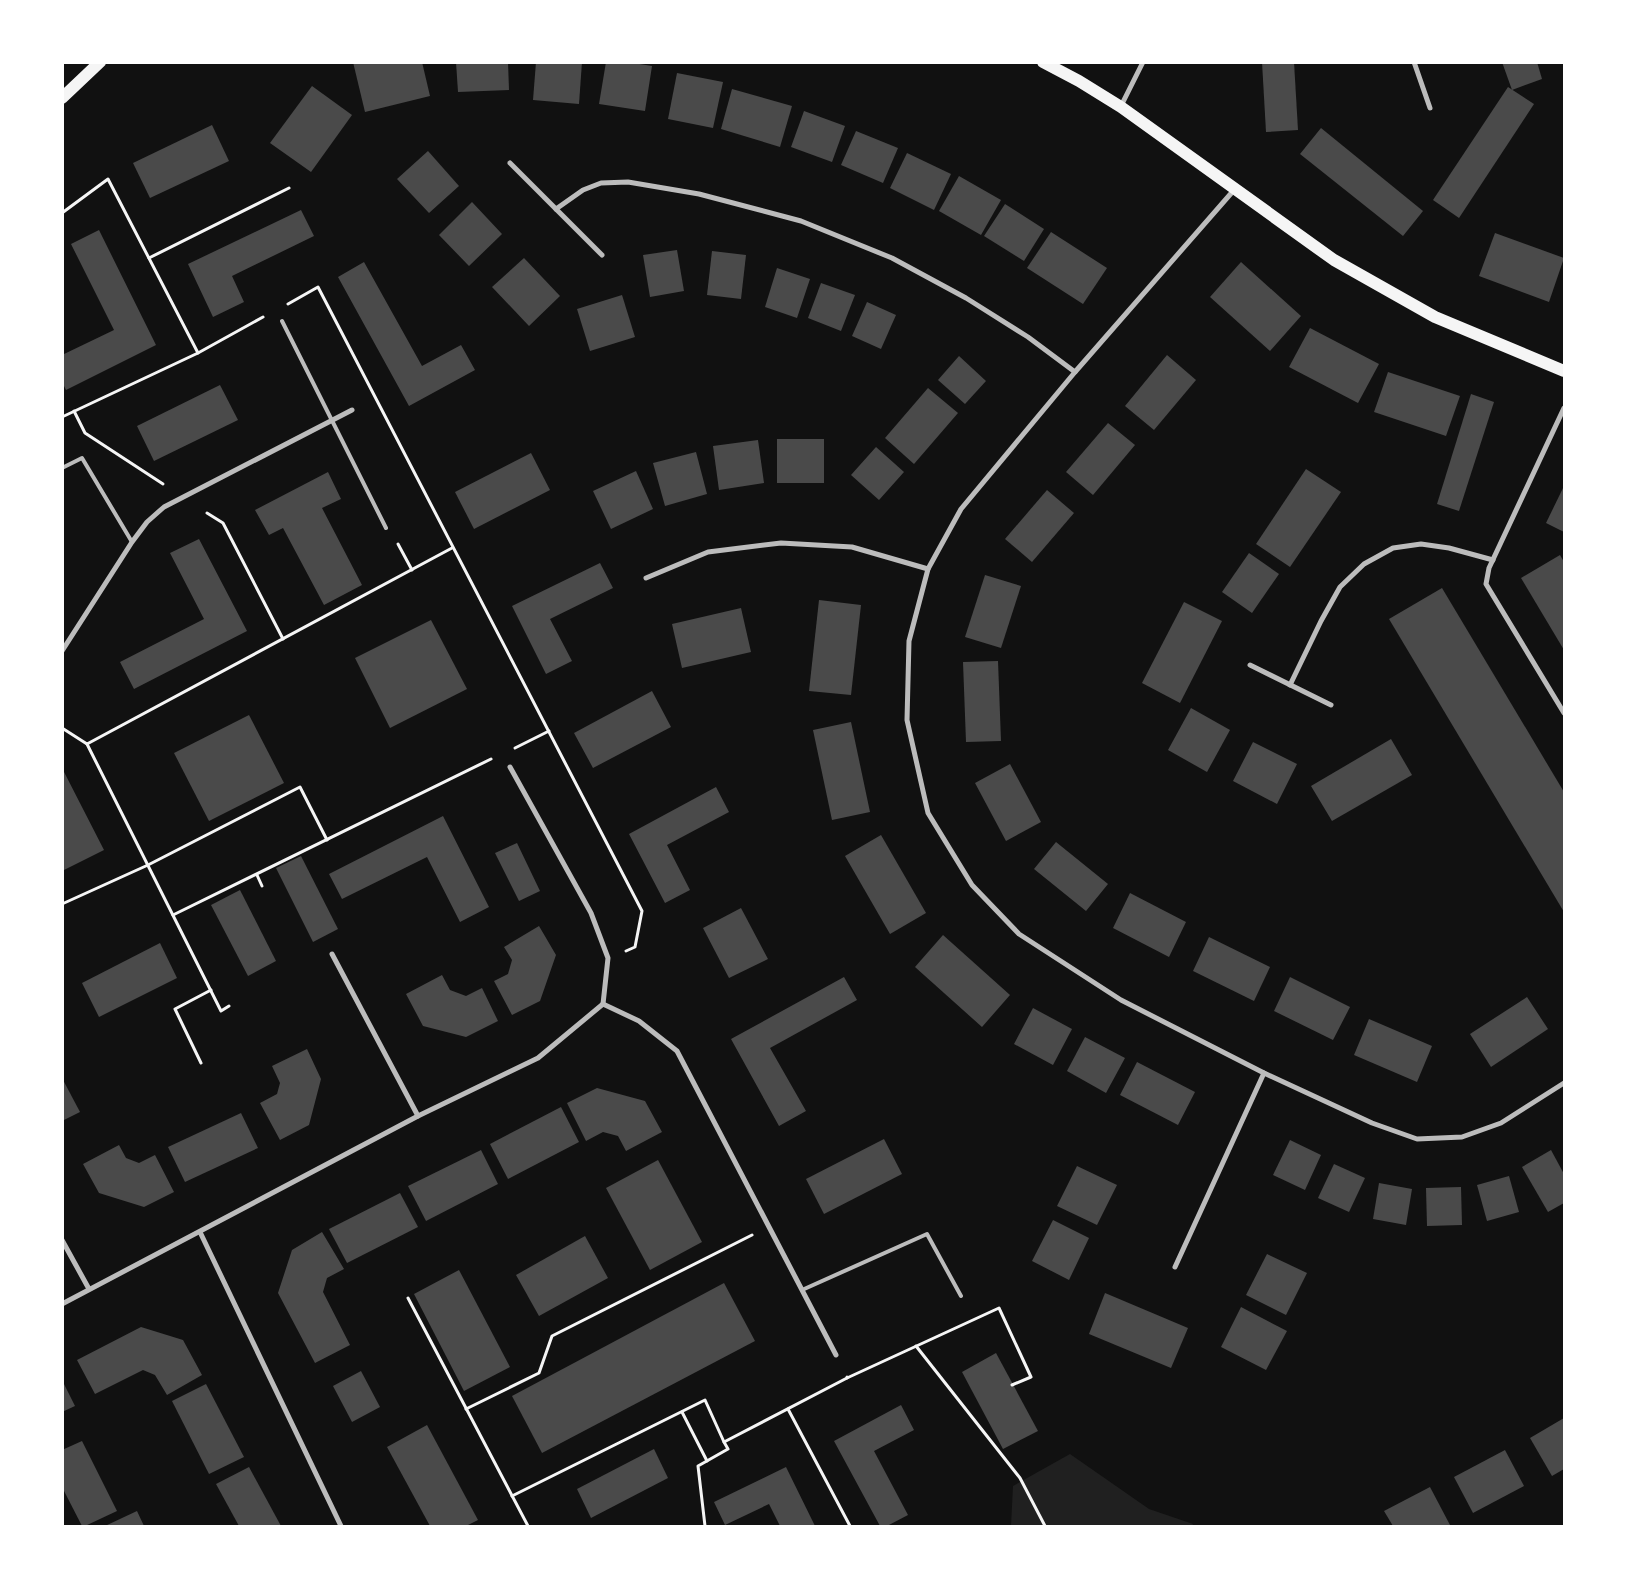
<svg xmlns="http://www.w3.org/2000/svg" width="1627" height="1589" viewBox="0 0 1627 1589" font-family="Raleway,sans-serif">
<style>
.green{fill:#202020}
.building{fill:#4a4a4a}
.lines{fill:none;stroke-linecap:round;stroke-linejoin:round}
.path{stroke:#f5f5f5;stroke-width:3}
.service{stroke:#bcbcbc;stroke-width:4}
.minor{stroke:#bcbcbc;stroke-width:5}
.primary{stroke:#f5f5f5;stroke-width:12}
</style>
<rect width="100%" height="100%" fill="#111"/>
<polygon class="green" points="1070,1454 1149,1509 1193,1524 1192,1526 1011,1526 1013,1486"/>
<g class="building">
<polygon points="353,62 422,62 430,96 365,112"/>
<polygon points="456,62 508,62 509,90 458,92"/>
<polygon points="536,62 582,62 579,104 533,100"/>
<polygon points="606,62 627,62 652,66 645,111 599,104"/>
<polygon points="1262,62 1294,62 1298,130 1266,132"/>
<polygon points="1502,62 1537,62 1542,79 1512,90"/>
<polygon points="677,73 723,82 713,128 668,119"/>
<polygon points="312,86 352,115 311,172 270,143"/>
<polygon points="1508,87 1534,104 1459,218 1433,200"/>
<polygon points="732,89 792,106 780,147 721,129"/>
<polygon points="804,111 845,126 832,162 791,147"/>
<polygon points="212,125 229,161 150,198 133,163"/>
<polygon points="1321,128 1423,211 1403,236 1300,154"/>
<polygon points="856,131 898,148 883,183 841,165"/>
<polygon points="428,151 459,186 429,213 397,179"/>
<polygon points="907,153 951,174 934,210 890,188"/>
<polygon points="959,176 1001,200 981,235 939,211"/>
<polygon points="472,202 502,234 469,266 439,235"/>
<polygon points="1005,204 1044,229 1024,261 984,236"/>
<polygon points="301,210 314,236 232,276 244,302 213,317 188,264"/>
<polygon points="99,230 156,345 66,390 62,382 62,355 114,330 71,244"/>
<polygon points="1051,232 1107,268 1083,304 1027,268"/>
<polygon points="1495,233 1564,258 1549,302 1479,276"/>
<polygon points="677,250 684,291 650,297 643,255"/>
<polygon points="712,251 746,255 741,299 707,295"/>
<polygon points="524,258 560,296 529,326 492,287"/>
<polygon points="364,262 422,366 461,345 475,370 409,406 338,277"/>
<polygon points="1241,262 1301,316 1270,351 1210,297"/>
<polygon points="777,268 810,279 797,318 765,307"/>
<polygon points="821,283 855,295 841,331 808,318"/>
<polygon points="622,295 635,337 590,351 577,309"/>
<polygon points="867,302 896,315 881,349 852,336"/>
<polygon points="1310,328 1379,364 1358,403 1289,367"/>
<polygon points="1167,355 1196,380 1154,430 1125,406"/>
<polygon points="959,356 986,381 965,404 938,380"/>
<polygon points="1388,372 1460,396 1446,436 1374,412"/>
<polygon points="220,385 238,420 154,461 137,426"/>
<polygon points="928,388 958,413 914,464 885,438"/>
<polygon points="1471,394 1494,402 1459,511 1437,504"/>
<polygon points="1108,423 1135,445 1093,495 1066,472"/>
<rect x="777" y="439" width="47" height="44"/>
<polygon points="758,440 764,483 719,490 713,446"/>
<polygon points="876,447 904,472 879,500 851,475"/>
<polygon points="696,452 707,494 665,506 653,463"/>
<polygon points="531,453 550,490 474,529 455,492"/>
<polygon points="1306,469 1341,492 1290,567 1256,544"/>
<polygon points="636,471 653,509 611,529 593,491"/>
<polygon points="328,472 341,499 322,508 362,585 324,605 283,528 269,535 255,510"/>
<polygon points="1564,486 1564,532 1546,523"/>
<polygon points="1047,490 1074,513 1032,562 1005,539"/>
<polygon points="199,539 247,631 134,689 120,662 204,619 170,553"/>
<polygon points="1249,553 1279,574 1252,613 1222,592"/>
<polygon points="1560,555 1564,562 1564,650 1521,578"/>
<polygon points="600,563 613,588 550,619 572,661 546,674 512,606"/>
<polygon points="985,575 1021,586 1001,648 965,637"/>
<polygon points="1442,588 1564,792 1564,912 1389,619"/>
<polygon points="819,600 861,605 851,695 809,691"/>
<polygon points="1184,602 1222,621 1180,703 1142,683"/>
<polygon points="741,608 751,652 682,668 672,624"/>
<polygon points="431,620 467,689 390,728 355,658"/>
<polygon points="998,661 1001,741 966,742 963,662"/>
<polygon points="652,691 671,727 593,768 574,733"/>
<polygon points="1191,708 1230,730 1207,772 1168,750"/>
<polygon points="249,715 284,783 209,821 174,753"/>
<polygon points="851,722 870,812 832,820 813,730"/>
<polygon points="1391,739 1412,775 1332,821 1311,786"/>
<polygon points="1253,742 1297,764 1277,804 1233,781"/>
<polygon points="1010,764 1041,822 1006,841 975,783"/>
<polygon points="62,768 104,850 62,871 63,838"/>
<polygon points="716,787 729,812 667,845 690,890 665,903 629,834"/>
<polygon points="443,816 489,907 460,922 427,857 342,899 329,874"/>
<polygon points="881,835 926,913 890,934 845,856"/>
<polygon points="1056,842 1108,884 1086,911 1034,869"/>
<polygon points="517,843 540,891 519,901 495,853"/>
<polygon points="301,856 338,929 313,942 276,868"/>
<polygon points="240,890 276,961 248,976 211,905"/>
<polygon points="1130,893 1186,922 1169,957 1113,928"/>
<polygon points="741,908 768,959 729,978 703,928"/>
<polygon points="539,926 556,955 540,1001 512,1015 494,981 508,974 512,960 504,947"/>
<polygon points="943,935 1010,995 982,1027 915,967"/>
<polygon points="1209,937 1270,967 1254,1001 1193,971"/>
<polygon points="160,943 177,978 99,1017 82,983"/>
<polygon points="442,975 450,990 466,996 482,988 498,1021 466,1037 423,1026 406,994"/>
<polygon points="844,977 857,1000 770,1048 806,1111 779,1126 731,1039"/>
<polygon points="1290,977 1350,1007 1333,1040 1274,1011"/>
<polygon points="1527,997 1548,1029 1491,1067 1470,1034"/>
<polygon points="1033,1008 1072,1029 1053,1065 1014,1044"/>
<polygon points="1369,1019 1432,1046 1417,1082 1354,1055"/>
<polygon points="1085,1037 1125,1058 1106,1093 1067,1071"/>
<polygon points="307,1049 321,1079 309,1125 280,1140 260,1103 277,1094 280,1083 272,1066"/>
<polygon points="1137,1062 1195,1092 1178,1125 1120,1095"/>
<polygon points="62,1078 80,1112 62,1121"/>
<polygon points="597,1088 645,1101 662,1132 626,1151 618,1136 603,1132 586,1141 567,1103"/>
<polygon points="561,1107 579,1142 508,1179 490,1144"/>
<polygon points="241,1113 258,1148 185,1182 168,1147"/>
<polygon points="884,1139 902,1174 824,1214 806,1179"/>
<polygon points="1290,1140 1321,1155 1305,1190 1273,1175"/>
<polygon points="119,1145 126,1158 139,1163 155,1155 174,1192 144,1207 99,1193 83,1164"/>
<polygon points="481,1150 498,1184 426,1221 408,1186"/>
<polygon points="1551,1150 1564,1174 1564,1203 1548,1212 1522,1167"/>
<polygon points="658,1160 702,1242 650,1270 606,1188"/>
<polygon points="1334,1164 1365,1178 1349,1212 1318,1198"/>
<polygon points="1077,1166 1117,1185 1097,1225 1057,1206"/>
<polygon points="1509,1176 1519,1212 1487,1221 1477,1185"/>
<polygon points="1379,1183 1412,1189 1406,1225 1373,1219"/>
<polygon points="1461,1187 1462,1225 1427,1226 1426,1188"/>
<polygon points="400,1193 418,1227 347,1263 329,1229"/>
<polygon points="1053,1220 1089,1238 1069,1280 1032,1261"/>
<polygon points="322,1232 344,1269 327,1278 323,1292 350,1345 315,1363 278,1293 292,1250"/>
<polygon points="585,1236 608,1278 539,1316 516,1275"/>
<polygon points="1267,1254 1307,1273 1286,1315 1246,1295"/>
<polygon points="459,1270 510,1367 464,1391 414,1294"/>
<polygon points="724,1283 755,1341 542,1453 512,1396"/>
<polygon points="1105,1293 1188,1328 1171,1368 1089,1334"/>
<polygon points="1241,1307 1287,1331 1266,1370 1221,1347"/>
<polygon points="141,1327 183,1340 202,1375 167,1395 155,1375 143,1370 95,1394 77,1360"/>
<polygon points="996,1353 1038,1431 1003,1449 962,1372"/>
<polygon points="361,1371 380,1407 352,1422 333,1386"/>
<polygon points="62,1380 75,1406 62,1412"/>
<polygon points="206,1384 244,1457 209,1474 172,1401"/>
<polygon points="901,1405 914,1430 874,1451 908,1515 887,1526 880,1526 834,1441"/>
<polygon points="1564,1418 1564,1469 1552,1476 1530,1438"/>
<polygon points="427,1425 478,1520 466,1526 430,1526 387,1447"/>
<polygon points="82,1441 117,1511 85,1526 82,1526 62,1487 62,1450"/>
<polygon points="654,1449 668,1478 591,1518 577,1489"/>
<polygon points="1505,1450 1524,1486 1473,1513 1454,1477"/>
<polygon points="249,1467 281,1526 239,1526 216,1484"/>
<polygon points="786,1467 815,1526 780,1526 769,1504 725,1525 714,1502"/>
<polygon points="1430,1487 1450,1525 1447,1526 1393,1526 1384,1511"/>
<polygon points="137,1511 144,1526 105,1526"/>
</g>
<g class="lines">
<g class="path">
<polyline points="62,213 108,179 198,353 263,317"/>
<polyline points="149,258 289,188"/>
<polyline points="288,304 318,287 642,911 635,947 626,951"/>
<polyline points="74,411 85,433 163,484"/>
<polyline points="62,417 198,353"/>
<polyline points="207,513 223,523 283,639"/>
<polyline points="398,544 412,570"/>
<polyline points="62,728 87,744 452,548"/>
<polyline points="87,744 221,1011 229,1006"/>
<polyline points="515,748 549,731"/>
<polyline points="257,875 262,886"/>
<polyline points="62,904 148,865 300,787 327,840"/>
<polyline points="173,915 491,759"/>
<polyline points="201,1063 175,1009 211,990"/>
<polyline points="408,1298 528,1526"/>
<polyline points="916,1346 1020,1478 1045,1526"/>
<polyline points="847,1377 847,1378 999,1308 1031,1377 1012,1385"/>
<polyline points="466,1409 539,1373 552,1336 752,1235"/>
<polyline points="788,1409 850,1526"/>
<polyline points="682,1412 707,1461"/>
<polyline points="512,1496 705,1400 724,1442 847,1378"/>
<polyline points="705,1526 698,1466 728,1449 724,1442"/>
</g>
<g class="service">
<polyline points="282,321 386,528"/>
<polyline points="62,468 82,458 132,542"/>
<polyline points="802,1290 927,1234 961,1296"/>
</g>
<g class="minor">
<polyline points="1414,62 1430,108"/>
<polyline points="1121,106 1143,62"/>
<polyline points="510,163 602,255"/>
<polyline points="1234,190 1075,372 961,509 928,569 909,641 907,720 928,813 972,885 1019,934 1121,1000 1264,1073 1372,1123 1417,1139 1462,1137 1501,1123 1564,1083"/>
<polyline points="556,209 583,190 601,183 628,182 699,194 801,221 892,258 966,298 1028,337 1075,372"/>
<polyline points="1564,408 1489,568 1486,584 1564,713"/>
<polyline points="646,578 708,552 781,543 852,547 928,569"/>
<polyline points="62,651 132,542 147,522 164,507 352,410"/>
<polyline points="1250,665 1331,705"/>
<polyline points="1290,685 1321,621 1340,587 1364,564 1393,548 1421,544 1449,548 1493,560"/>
<polyline points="510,767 591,913 608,958 603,1004"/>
<polyline points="332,954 418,1116"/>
<polyline points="603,1004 639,1021 677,1051 836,1355"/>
<polyline points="200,1232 341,1526"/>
<polyline points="62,1240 89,1289"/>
<polyline points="1175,1267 1264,1073"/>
<polyline points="62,1304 418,1116 538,1058 603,1004"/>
</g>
<g class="primary">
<polyline points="1043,62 1079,81 1121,107 1334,260 1435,317 1564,371"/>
<polyline points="62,98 100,62"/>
</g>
</g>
<rect width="1627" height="1589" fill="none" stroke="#ffffff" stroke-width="128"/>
</svg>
